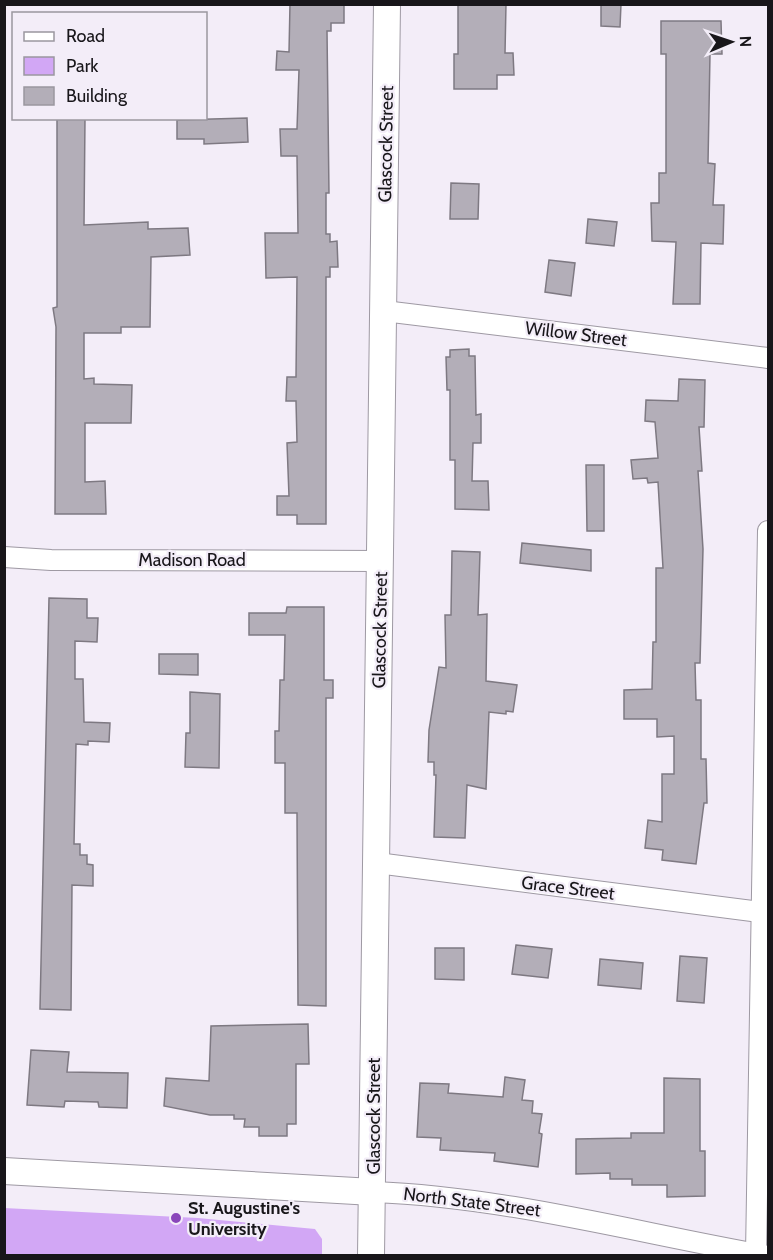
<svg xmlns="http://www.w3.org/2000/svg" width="773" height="1260" viewBox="0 0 773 1260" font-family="Cabin,sans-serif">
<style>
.green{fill:#d2a7f5}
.building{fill:#b3aeb8;stroke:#7e7982;stroke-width:1.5}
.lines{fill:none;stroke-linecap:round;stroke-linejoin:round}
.minor-casing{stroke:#9e99a3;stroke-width:22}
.tertiary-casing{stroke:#9e99a3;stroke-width:28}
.minor{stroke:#fff;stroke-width:20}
.tertiary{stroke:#fff;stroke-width:26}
.poi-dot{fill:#8a46ba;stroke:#f3edf8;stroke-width:2}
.labels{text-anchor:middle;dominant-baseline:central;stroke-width:4.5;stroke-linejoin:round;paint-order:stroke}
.street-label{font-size:18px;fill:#18161a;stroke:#f3edf8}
.poi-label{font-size:18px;font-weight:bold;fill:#18161a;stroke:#f3edf8;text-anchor:start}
</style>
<rect width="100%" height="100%" fill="#f3edf8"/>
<polygon class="green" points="4,1208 198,1218 315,1229 322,1239 322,1255 5,1255"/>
<g class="building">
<polygon points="290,4 344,4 344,23 331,23 331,31 327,31 329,193 326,193 326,234 330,234 330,242 337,241 338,267 330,267 330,277 326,277 326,524 297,524 297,515 277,515 277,496 289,496 287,443 297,442 296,401 286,401 287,377 296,377 297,277 266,278 265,233 298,233 297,156 281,156 280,129 297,129 299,70 276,70 277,51 289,52"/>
<polygon points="458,4 506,4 505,53 513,53 514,75 497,75 497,89 454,89 454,54 458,54"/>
<polygon points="601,4 621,4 620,27 601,26"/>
<polygon points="661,21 721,21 722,54 710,54 708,163 715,164 713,205 724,205 723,244 701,243 700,304 673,304 676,242 652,241 651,203 659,203 659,173 666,173 666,54 661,54"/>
<polygon points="57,118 85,118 84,225 148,222 148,229 188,228 190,255 151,257 150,327 121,327 121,333 84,333 84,379 94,378 94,384 132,385 131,423 85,423 85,482 105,481 106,514 55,514 56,327 53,308 57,307"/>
<polygon points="247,118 248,142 204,144 204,139 177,139 177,120"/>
<polygon points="451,183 479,184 478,219 450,219"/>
<polygon points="588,219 617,222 614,246 586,243"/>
<polygon points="549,260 575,263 571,296 545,292"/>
<polygon points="469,349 469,356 475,356 476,415 481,414 481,443 473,443 472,481 488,481 489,510 455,509 455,460 450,460 450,390 447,390 446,357 450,357 450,350"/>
<polygon points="679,379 705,380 704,427 699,427 702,471 698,471 703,549 700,663 695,663 696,700 701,700 701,759 706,759 707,803 704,803 696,864 662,860 663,850 645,848 648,820 662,822 662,774 674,774 674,736 657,737 657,719 624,719 624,690 652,689 653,642 656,642 656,568 663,568 658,482 648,483 647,478 633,479 631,460 658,458 655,422 645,421 646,400 678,401"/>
<polygon points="586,465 604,465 604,531 587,531"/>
<polygon points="522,543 591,550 591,571 520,563"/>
<polygon points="452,551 480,552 478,615 487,614 486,681 517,685 513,712 506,711 506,714 489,712 486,789 467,785 465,838 434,837 436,775 434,775 434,762 428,762 429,730 439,667 446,668 445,615 451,615"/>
<polygon points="49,598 87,599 87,618 98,618 97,642 75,641 75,679 83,679 84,722 110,723 109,742 88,741 88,745 76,744 74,844 80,844 80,855 87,855 87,864 93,865 93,886 72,885 71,1010 40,1009"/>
<polygon points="287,607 324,607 324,680 333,680 333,698 326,698 326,1006 298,1005 297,813 285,813 285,763 275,763 275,731 279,731 280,680 284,680 285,635 249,635 249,613 286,613"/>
<polygon points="159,654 198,654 198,675 159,674"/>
<polygon points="190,692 220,694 219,768 185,767 186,733 190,733"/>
<polygon points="516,945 552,949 548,978 512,974"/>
<polygon points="435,948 464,948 464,980 435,979"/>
<polygon points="680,956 707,958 704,1003 677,1001"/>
<polygon points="600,959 643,963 641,989 598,985"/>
<polygon points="308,1024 309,1064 296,1064 296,1124 287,1124 287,1136 259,1136 259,1127 244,1127 245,1119 234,1119 234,1115 210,1115 164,1106 166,1078 209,1081 211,1026"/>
<polygon points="31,1050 69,1052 67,1072 128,1073 127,1108 99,1107 98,1102 65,1101 64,1107 27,1105"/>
<polygon points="505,1077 525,1080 522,1100 533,1101 532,1113 542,1114 539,1133 542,1134 538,1167 494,1161 495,1153 440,1150 441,1138 417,1137 420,1083 449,1084 448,1093 503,1097"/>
<polygon points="664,1078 700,1079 700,1151 705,1151 705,1196 667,1197 667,1185 632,1185 632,1179 610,1179 610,1173 576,1174 576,1139 631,1138 631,1133 664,1133"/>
</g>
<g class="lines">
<g class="minor-casing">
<g id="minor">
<polyline points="384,311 768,358"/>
<polyline points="4,557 51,560 381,561"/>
<polyline points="377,863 760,912"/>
<path d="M373 1192C507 1197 637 1233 768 1256"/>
<polyline points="756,1254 768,531"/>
</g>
</g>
<g class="tertiary-casing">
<g id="tertiary">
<polyline points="4,1171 373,1192"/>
<polyline points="371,1256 387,4"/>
</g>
</g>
<use href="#minor" class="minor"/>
<use href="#tertiary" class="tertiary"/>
</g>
<circle class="poi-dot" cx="176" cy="1218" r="6"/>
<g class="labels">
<g class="street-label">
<text transform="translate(386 144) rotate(-89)">Glascock Street</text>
<text transform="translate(576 334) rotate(7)">Willow Street</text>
<text x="192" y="560">Madison Road</text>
<text transform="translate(380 630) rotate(-89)">Glascock Street</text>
<text transform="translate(568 888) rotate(7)">Grace Street</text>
<text transform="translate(374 1116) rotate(-90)">Glascock Street</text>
<text transform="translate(472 1202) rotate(7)">North State Street</text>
</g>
<g class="poi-label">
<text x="188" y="1208">St. Augustine's<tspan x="188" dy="21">University</tspan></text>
</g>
</g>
<rect width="773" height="1260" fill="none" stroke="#18161a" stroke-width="12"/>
<rect x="12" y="12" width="195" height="108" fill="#f3edf8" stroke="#9b979f" stroke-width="1.5"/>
<rect x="24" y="32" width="30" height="9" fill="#ffffff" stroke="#9b979f" stroke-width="1.5"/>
<text x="66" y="42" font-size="18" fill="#18161a">Road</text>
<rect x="24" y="57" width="30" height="18" fill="#d2a7f5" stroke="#9b979f" stroke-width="1.5"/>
<text x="66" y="72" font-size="18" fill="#18161a">Park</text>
<rect x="24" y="87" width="30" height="18" fill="#b3aeb8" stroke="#9b979f" stroke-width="1.5"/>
<text x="66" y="102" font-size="18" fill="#18161a">Building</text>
<g transform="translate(731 42) rotate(88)" stroke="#f3edf8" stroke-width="4.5" paint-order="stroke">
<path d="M0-4.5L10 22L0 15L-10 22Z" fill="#18161a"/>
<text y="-9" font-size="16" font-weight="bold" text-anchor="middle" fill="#18161a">N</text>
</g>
</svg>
